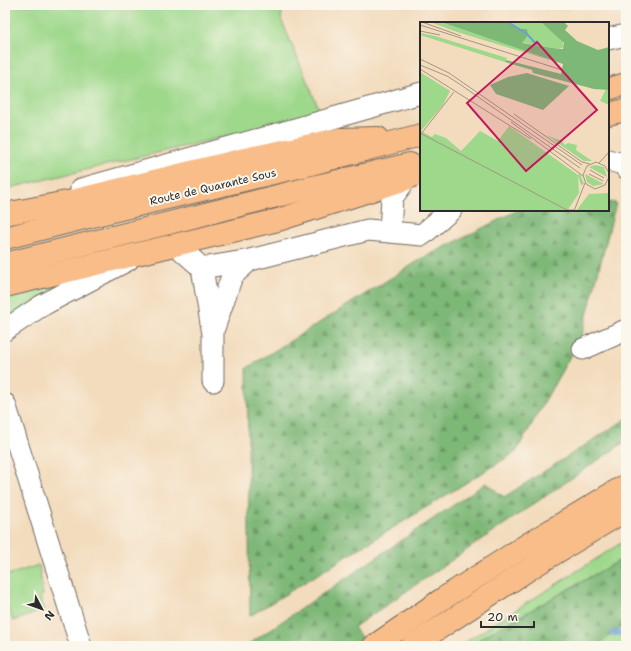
<svg xmlns="http://www.w3.org/2000/svg" width="631" height="651" viewBox="0 0 631 651" font-family="'Shantell Sans',sans-serif">
<style>
.green{fill:#9ed88b;stroke:#64825b}
.forest{fill:url(#forest-firs);stroke:#547251}
.lines{fill:none;stroke-linecap:round;stroke-linejoin:round}
.stream{stroke:#6b9fd7;stroke-width:5.5}
.minor-casing{stroke:#71695e;stroke-width:23}
.major-casing{stroke:#71695e;stroke-width:24}
.highway-casing{stroke:#71695e;stroke-width:24}
.minor{stroke:#fff;stroke-width:21}
.major{stroke:#f8bd89;stroke-width:22}
.highway{stroke:#f8bd89;stroke-width:22}
.labels{text-anchor:middle;dominant-baseline:central;stroke-width:4;stroke-linejoin:round;paint-order:stroke}
.street-label{font-size:11px;fill:#2b2b2b;stroke:#fbf7ec}
.inset-river{fill:none;stroke:#6b9fd7;stroke-width:2}
.inset-road{fill:none;stroke:#a39583;stroke-width:1}
.view{fill:#c2185b;fill-opacity:0.15;stroke:#c2185b;stroke-width:2}
.inset-edge{fill:none;stroke:#2b2b2b;stroke-width:2}
</style>
<defs>
<pattern id="forest-firs" width="22" height="20" patternUnits="userSpaceOnUse"><rect width="22" height="20" fill="#7eb877"/><path d="M5 1l3.5 6h-7zM16 11l3.5 6h-7z" fill="#679662"/></pattern>
</defs>
<rect width="100%" height="100%" fill="#fbf7ec"/>
<filter id="ink" filterUnits="userSpaceOnUse"><feTurbulence type="fractalNoise" baseFrequency=".025" numOctaves="2"/><feDisplacementMap in="SourceGraphic" scale="8" xChannelSelector="R" yChannelSelector="G"/><feConvolveMatrix kernelMatrix="1 2 1 2 8 2 1 2 1" color-interpolation-filters="sRGB"/></filter>
<filter id="wash" filterUnits="userSpaceOnUse"><feTurbulence type="fractalNoise" baseFrequency=".012" numOctaves="4" result="noise"/><feDisplacementMap in="SourceGraphic" scale="16" xChannelSelector="R" yChannelSelector="G"/><feGaussianBlur stdDeviation="0.9" result="paint"/><feColorMatrix in="noise" values="0 0 0 0 0 0 0 0 0 0 0 0 0 0 0 0 0 1.4 0 .05"/><feComposite in="paint" operator="in"/></filter>
<g filter="url(#wash)">
<rect width="100%" height="100%" fill="#f3dcbd"/>
<g class="green">
<polygon points="5,5 283,5 281,19 321,114 5,189"/>
<polygon points="69,278 5,323 5,294"/>
<polygon points="626,540 626,557 467,646 459,646"/>
<polygon points="39,565 43,595 40,597 44,610 13,621 5,599 5,576"/>
<polygon points="626,623 626,646 596,646"/>
</g>
<g class="forest">
<polygon points="608,202 616,203 582,335 516,452 250,616 247,368 423,258 518,210 608,210"/>
<polygon points="626,419 626,441 354,627 367,646 246,646 486,483 504,497"/>
<polygon points="626,557 626,623 596,646 467,646"/>
</g>
<g class="lines">
<polyline class="stream" points="612,633 626,633"/>
</g>
</g>
<g filter="url(#ink)">
<g class="lines">
<g class="minor-casing">
<g id="minor">
<polyline points="608,39 626,35"/>
<polyline points="608,160 623,164 626,168"/>
<polyline points="81,189 270,136 421,93"/>
<polyline points="390,231 392,198 406,179"/>
<polyline points="176,245 202,268 250,260"/>
<polyline points="202,268 212,329"/>
<polyline points="5,330 41,306 128,260"/>
<polyline points="583,349 626,330"/>
<polyline points="213,381 213,331 232,276 250,260 368,230 422,235 451,210"/>
<polyline points="5,404 80,643 79,646"/>
</g>
</g>
<g class="major-casing">
<g id="major">
<polyline points="608,89 626,84"/>
<polyline points="608,114 626,110"/>
<polyline points="5,214 72,201 245,159 339,139 378,138"/>
<polyline points="5,238 116,210 303,166 421,135"/>
<polyline points="5,264 313,187 410,164"/>
<polyline points="5,286 278,220 406,179 421,172"/>
</g>
</g>
<g class="highway-casing">
<g id="highway">
<polyline points="374,646 444,598 525,546 626,485"/>
<polyline points="412,646 537,564 626,510"/>
</g>
</g>
<use href="#minor" class="minor"/>
<use href="#major" class="major"/>
<use href="#highway" class="highway"/>
</g>
</g>
<g class="labels">
<g class="street-label">
<text transform="translate(213 187) rotate(-13)">Route de Quarante Sous</text>
</g>
</g>
<g transform="translate(420 22)">
<rect width="189" height="189" fill="#f3dcbd"/>
<path d="M10 0H21L143 42 37 10ZM61 0H121L142 18 144 25 139 27 93 19ZM0 11 15 14 87 36 85 40 0 13ZM0 50 30 69 23 83 1 109 12 115 15 112 26 116 41 129 60 109 78 119 89 104 158 153 160 152 164 162 161 163 158 154 159 171 147 189H0ZM186 67 189 68V83L180 79ZM126 113 142 119 145 123 148 121 157 123 156 128 172 139H164ZM175 143 184 145 187 155 169 145ZM165 152 184 162 173 164 167 160ZM189 171V189H156L169 172Z" fill="#9ed88b"/>
<path d="M21 0H86L100 7H107L108 13 102 21 139 27H143L144 21 121 0H144L148 4 145 8 157 19 178 28 189 25V68L174 67 113 51 112 48 85 40 86 38 141 52 143 42ZM107 51 149 64 123 88 76 72 70 63 88 55Z" fill="#7eb877"/>
<path class="inset-river" d="M88 0 107 12 117 23"/>
<path class="inset-road" d="M2 0 41 14M0 3 142 48M0 9 20 13M0 37 29 51 162 143M0 43 27 54 41 63 160 146M0 47 111 117M94 92 162 140 170 142M91 100 163 154M0 111 147 188H154M1 112 34 70M179 141 189 130M170 148 184 156M189 151 185 144 176 140 167 144 163 153 166 162 175 167 185 163 189 155M169 152 183 159M154 189 165 161"/>
<path class="view" d="M117 20 177 88 106 149 47 81Z"/>
<rect width="189" height="189" class="inset-edge"/>
</g>
<rect width="631" height="651" fill="none" stroke="#fbf7ec" stroke-width="20"/>
<g transform="translate(42 609) rotate(131)" stroke="#fbf7ec" stroke-width="3" paint-order="stroke">
<path d="M0-3L7 15L0 10L-7 15Z" fill="#2b2b2b"/>
<text y="-6" font-size="11" font-weight="bold" text-anchor="middle" fill="#2b2b2b">N</text>
</g>
<path d="M481 621v6h53v-6" fill="none" stroke="#2b2b2b" stroke-width="2"/>
<text x="487" y="621" font-size="12" fill="#2b2b2b" stroke="#fbf7ec" stroke-width="3" paint-order="stroke">20 m</text>
</svg>
